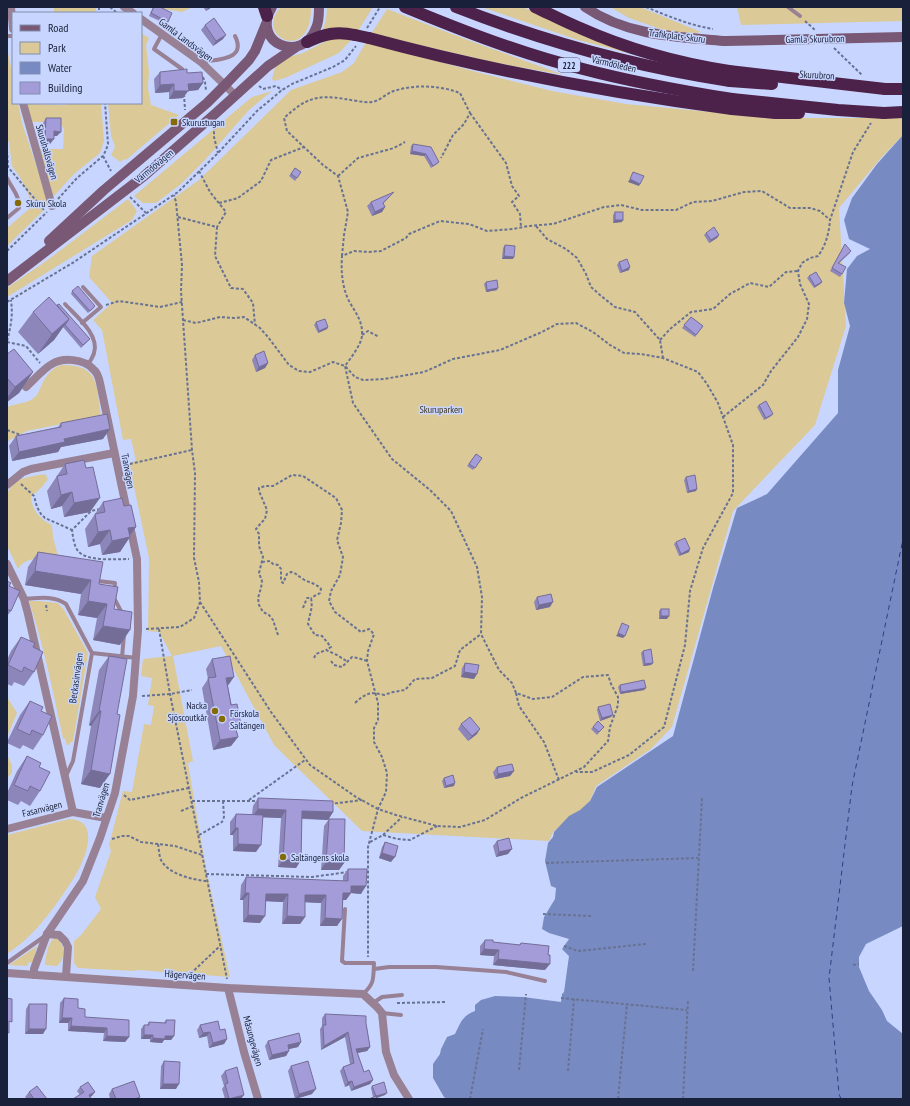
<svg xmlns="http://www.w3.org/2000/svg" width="910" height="1106" viewBox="0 0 910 1106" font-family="'PT Sans Narrow',sans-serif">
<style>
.green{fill:#dbc997}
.water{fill:#788ac2}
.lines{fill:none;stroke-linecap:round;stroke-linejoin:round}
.ferry{stroke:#2e3f84;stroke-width:1;stroke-dasharray:5 4;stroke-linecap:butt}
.path{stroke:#687293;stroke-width:2;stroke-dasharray:3 2;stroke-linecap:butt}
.service{stroke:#988195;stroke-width:4}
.minor{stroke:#988195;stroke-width:8}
.secondary{stroke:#785875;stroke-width:10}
.motorway{stroke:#4d224a;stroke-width:12}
.secondary-bridge{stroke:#785875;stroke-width:10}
.motorway-bridge{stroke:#4d224a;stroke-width:12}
.wall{fill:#8d86ba}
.shaded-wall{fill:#736d97}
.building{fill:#a49cd8;stroke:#736d97}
.poi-dot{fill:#866a06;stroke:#c8d6ff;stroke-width:1.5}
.labels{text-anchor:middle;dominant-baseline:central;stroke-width:3;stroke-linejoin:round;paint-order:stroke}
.shield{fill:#c8d6ff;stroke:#4e5774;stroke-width:1}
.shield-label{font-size:9px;font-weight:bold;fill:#192039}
.street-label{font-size:10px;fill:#192039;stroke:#c8d6ff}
.poi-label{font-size:10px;fill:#192039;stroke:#c8d6ff;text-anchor:start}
.park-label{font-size:10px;fill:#3d3215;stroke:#c8d6ff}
</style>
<rect width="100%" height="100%" fill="#c8d6ff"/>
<g class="green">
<rect x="54" y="7" width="42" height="6"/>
<polygon points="152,7 193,7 182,12"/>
<path d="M281 7H311C312 65 252 37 281 7Z"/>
<polygon points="327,7 373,7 358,31 322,32 326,20"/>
<polygon points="481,7 522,7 659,61 578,40"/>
<polygon points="610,7 640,7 701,32 686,35 663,30 629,18"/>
<polygon points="737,7 903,7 903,21 741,25"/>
<polygon points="387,9 465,39 564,75 497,63 371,34"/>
<polygon points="141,33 149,38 146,45 149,72 148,88 151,105 179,115 126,160 124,159 120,162 111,155 115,147 111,136 108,103 141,103"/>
<polygon points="334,37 352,39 339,53 285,78 274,81 272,79 275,67 286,58 303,53"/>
<polygon points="366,42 455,66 484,74 552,91 626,104 774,118 903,118 903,135 880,159 839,208 846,326 815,425 733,511 672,727 651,749 596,786 589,803 553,832 549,841 362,831 274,745 221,646 173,656 193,761 188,763 206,869 230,977 138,970 133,971 78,968 74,963 74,941 81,935 101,909 95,897 111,851 109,845 123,791 132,792 144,724 151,725 154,706 148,705 152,678 141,676 143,659 172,656 159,632 148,631 149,558 129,463 136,461 131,439 123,440 102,330 93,320 112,303 89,277 92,256 199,180 291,90 342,72 354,63"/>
<polygon points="7,53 8,53 13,76 13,103 18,103 22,123 49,204 43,208 25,185 43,211 7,246 7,228 29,209 29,196 21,179 12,166 9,143 7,138"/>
<polygon points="272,91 249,110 205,160 181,184 156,203 143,203 134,196 252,97"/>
<polygon points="66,103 101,103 104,141 100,153 74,174 53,197 39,149 63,149 64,129 59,122 29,122 26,104 66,105"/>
<polygon points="128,199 137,211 132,220 7,297 7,288 49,259"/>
<path d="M61 365C100 364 96 386 101 416L27 431 8 441 7 443V407C16 403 29 404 36 396 39 392 41 386 43 382 47 374 53 368 61 365Z"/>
<path d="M45 474 48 479 42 487 31 497C32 511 40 519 52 525L53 537 58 556C46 558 25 556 18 569L7 546V494C14 477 29 477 45 474Z"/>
<path d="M29 601H39L58 603 64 610 88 653 73 741 70 743V745H67L65 739 63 738C53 692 44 646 29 601Z"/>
<polygon points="7,697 17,713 7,737"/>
<polygon points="7,755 12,765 12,773 7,778"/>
<path d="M69 819C105 820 82 868 70 884 58 902 42 925 26 939 20 945 13 949 7 954V835Z"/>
<path d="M54 938C66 941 66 960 57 966L45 965C46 957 47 944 54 938Z"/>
<polygon points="37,946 33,963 29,962 27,966 9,965"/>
</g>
<path class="water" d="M903 135V926L866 944 859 957V967L869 991 882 1010 887 1021 903 1034V1099H447L444 1097 433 1078V1064L440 1054 441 1049 447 1037 455 1034C461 1022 462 1016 475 1011V1005L481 1000 495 996 523 997 561 1002 562 994 564 992 569 956 562 949 569 939 549 933 542 929 544 917 555 899 556 888 551 886 545 861 548 843 553 837 554 832 569 816 580 810 590 801 597 787 673 736 713 588 737 508 767 494 838 413V370L850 326 844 303 847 269 857 256 870 249 849 239 844 220 852 198 877 164Z"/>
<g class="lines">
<polyline class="ferry" points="841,1099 839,1094 829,978 852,786 903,539"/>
<g class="path">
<polyline points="99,7 99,13"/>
<polyline points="110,7 116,12"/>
<path d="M646 7C668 16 689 25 713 29"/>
<polyline points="805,21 815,30"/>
<polyline points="367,28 380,7"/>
<polyline points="834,48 862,75"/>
<polyline points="203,77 205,82 206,90"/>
<polyline points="259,86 263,89 276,86 282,90"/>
<polyline points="184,94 185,110"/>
<polyline points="470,113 506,163 512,186 519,196 512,202 520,214 521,227"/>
<polyline points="216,127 214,129 214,137 218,153"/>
<polyline points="7,150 8,167 44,210"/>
<polyline points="103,156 111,171"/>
<polyline points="199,171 210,192 226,212 217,227"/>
<polyline points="338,176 358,158 394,148 405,142"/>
<polyline points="130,197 146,213"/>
<polyline points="58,199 77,178 103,156 106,150 108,144 105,103"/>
<polyline points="219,203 238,198 261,181 271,160 304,147"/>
<polyline points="178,217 217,227 215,256 231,288 243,289 253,303 255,325"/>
<polyline points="536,226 547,239 566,249 577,258 586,274 591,287 600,295 615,307 635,312 660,340 663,358"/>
<polyline points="7,251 47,212"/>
<path d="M342 256 344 235 348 212 338 176 323 165 287 131 284 118C305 99 316 94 345 99 353 100 364 103 372 102 379 101 385 95 391 92 412 84 439 85 460 93L470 113 464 124 453 135 441 158"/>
<polyline points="7,302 74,262 178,192 218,153 257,111 282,90 292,84 333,67 345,60 356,46"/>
<polyline points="106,305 119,301 160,307 182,302"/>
<polyline points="183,320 196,323 220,317 234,318 244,317 260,328 268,337 289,365 299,371 310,372 333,362 345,366 355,377 363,380 384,379 424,372 453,359 500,350 542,332 557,324 576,323 593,332 610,345 624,353 641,354 663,358 698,372 707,384 718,403 733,445 733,493 703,548 690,591 685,645 664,727 629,755 592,772 576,772"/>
<polyline points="362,335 368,331 379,337"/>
<polyline points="660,340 670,329 691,312 713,309 730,294 750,283 769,287 786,272 798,271"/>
<path d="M7 341C11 326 13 315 11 300"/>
<polyline points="7,342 26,346 40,363"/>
<path d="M723 417 763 385 771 371 798 337 807 319 809 304 800 284 798 271 802 263 810 258 818 256C826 245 829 233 830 220L853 152 871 123"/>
<polyline points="7,430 21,435"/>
<polyline points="125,465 192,450"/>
<polyline points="21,484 34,496 37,507 41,514 45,518 72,530"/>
<path d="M100 509 91 511 72 530C73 537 74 546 78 551 87 562 117 559 129 559"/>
<path d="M262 562 270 561 273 564 278 565 281 569V581L283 583 287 574 291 572C296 573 298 576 303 579 309 583 316 583 321 589L320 593 311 598"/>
<path d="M200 602 271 712 310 765 356 797 378 809 396 815 437 826 460 827 485 820 521 798 584 767 608 741 610 727 618 705V697L611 684 608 675 583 677 552 697 533 699 516 693 512 683 499 670 481 634 482 597 477 567 451 511 430 490 392 459 353 403 345 366C350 359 362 344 362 335 363 321 355 312 349 301 342 287 341 271 342 256L354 251 369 252 381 251 406 238 409 234 440 221 469 224 487 231 513 229 528 226 553 224 604 207 621 205 642 210H676L693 202 712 201 744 192 762 191 790 208H810L820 211 830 220"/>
<polyline points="46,605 47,611"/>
<path d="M303 608 307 598H311C313 608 310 613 308 624L315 635 322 636 331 647 326 650"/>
<polyline points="146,629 180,627 194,618 200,602 199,582 194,558 195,473 192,450 181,291 182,265 176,202 174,195"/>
<polyline points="159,629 170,694 227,979"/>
<polyline points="278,635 273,620 269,615 263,612 259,605 258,598 261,588 262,581 259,573 263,557 259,546 259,534 256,529 261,523 265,519 267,510 259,491 259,488 265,486 273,486 292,475 303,476 336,498 342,510 341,523 337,540 343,557 340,575 331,591 329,601 335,612 361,632 369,629 374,634 368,651 367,661 378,703 378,720 374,728 374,742 382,757 387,773 386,792 378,809 368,847 368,957"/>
<polyline points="314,658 316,654 326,650 337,655 348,662"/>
<polyline points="331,661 334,665 342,667 352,657 358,658 367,661"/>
<polyline points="516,693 519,706 544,742 559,780"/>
<polyline points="142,696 170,694 192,690"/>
<path d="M355 703C365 694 370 691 384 695L393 692 405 690 415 679 432 678 455 666 460 650 481 634"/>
<polyline points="124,795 130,800 189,788"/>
<polyline points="249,800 305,760"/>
<polyline points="192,801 259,801"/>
<polyline points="330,804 362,800"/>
<polyline points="181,811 193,806"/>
<polyline points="199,835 222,822 224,817 223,801"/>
<polyline points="383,835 402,817"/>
<polyline points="112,839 122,836 129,836 141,842 175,846 202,855"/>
<polyline points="370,842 383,835 397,839 410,840 437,826"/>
<path d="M158 844C159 849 159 856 161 860 168 874 193 880 207 881"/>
<polyline points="546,863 698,858"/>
<polyline points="206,874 312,877 348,872"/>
<polyline points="543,914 591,916"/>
<polyline points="564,946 578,951 646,944"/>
<polyline points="853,965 859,964"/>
<polyline points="693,971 702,798"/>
<polyline points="187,977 220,946"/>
<polyline points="561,998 687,1010"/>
<polyline points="397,1003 447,1002"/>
<polyline points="519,1070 526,994"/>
<polyline points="568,1071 574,999"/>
<polyline points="470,1099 483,1029"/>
<polyline points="618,1099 627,1004"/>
<polyline points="683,1099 688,1000"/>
</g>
<g class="service">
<polyline points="788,7 800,16"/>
<polyline points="162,34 154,49 182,69"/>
<polyline points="7,36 13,36"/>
<path d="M202 62C218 59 247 60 235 36"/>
<path d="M7 178C12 189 20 196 19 208L7 218"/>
<path d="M65 304C76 316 100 335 94 353 93 357 90 361 88 365"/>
<polyline points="82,323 101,307 83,287"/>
<polyline points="98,581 115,583 114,592"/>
<polyline points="114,598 122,613"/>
<path d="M24 599C38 598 53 595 66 604L92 653 73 761 66 776"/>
<polyline points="92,653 137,658"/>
<polyline points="122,657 124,635"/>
<path d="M345 909 342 961 345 963H374C373 979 375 983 363 994"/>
<polyline points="7,963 45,936"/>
<polyline points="374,969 389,967 436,967 479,970 506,972 545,981"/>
<polyline points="373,1003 382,997 402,995"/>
<polyline points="382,1013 401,1015"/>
</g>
<g class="minor">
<polyline points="11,7 13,29"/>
<polyline points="124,7 133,13"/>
<polyline points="141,19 201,62 235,95"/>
<polyline points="23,103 52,206"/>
<path d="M26 387C33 381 44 368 52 364 63 357 84 359 93 369 97 372 99 378 100 383L137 559 138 630 133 696 115 793 100 838 83 881 47 934 34 969V975"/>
<polyline points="7,485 23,472 31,469 114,453"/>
<polyline points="7,564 24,599 28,614 73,812"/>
<polyline points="7,829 73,812 106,818"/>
<polyline points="47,934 59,935 65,941 68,947 66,976"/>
<polyline points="7,973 228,988 363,994 377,1007 382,1013 386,1052 394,1075 409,1099"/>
<polyline points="228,988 244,1052 258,1099"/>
</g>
<g class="secondary">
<path d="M272 7C250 44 303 64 316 28 319 22 319 14 319 7"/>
<path d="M585 7C627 36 677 37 726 41"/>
<polyline points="49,241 104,190 207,103 225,85 249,60 255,51 266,24"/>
<polyline points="7,281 144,176 216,113 268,66 296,47"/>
</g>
<g class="motorway">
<polyline points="264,7 267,16"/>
<path d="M405 7C463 31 522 54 583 69 632 82 682 91 732 99"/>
<path d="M456 7C545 42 636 67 730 81"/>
<path d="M535 7C550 14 565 22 580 28 627 49 678 63 729 71"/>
<path d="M369 38C488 70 610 93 732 109"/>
<path d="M307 42C324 34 336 31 355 35"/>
<polyline points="885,89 903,89"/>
<polyline points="884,113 903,112"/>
</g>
<polyline class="secondary-bridge" points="726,41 903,37"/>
<g class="motorway-bridge">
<polyline points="355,35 369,38"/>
<polyline points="729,71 885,89"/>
<polyline points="730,81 772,84"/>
<polyline points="732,99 838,110 884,113"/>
<polyline points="732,109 775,113 799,113"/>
</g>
</g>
<g class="wall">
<polygon points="153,7 160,7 168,22 166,24 149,16"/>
<polygon points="203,7 212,7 206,11"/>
<polygon points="205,25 223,39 213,46 201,30"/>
<polygon points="160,72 187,73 203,83 198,90 188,91 183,98 169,99 169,92 155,93 154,79"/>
<polygon points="46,118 57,136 54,136 50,144 42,144 43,123"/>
<polygon points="413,144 439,162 437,164 431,168 424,156 410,154 411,146"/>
<polygon points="295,168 301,172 295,181 289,176"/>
<polygon points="394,192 383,204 385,207 382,212 372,216 367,206 371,202"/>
<polygon points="615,212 622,222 613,223 613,215"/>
<polygon points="706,233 719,235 717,238 709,243 704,235"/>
<polygon points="845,244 850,253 839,263 842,274 840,277 830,271"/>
<polygon points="505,245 513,259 502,259 503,248"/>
<polygon points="619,262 629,270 620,273 617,265"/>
<polygon points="809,276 822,282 820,284 814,288 807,278"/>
<polygon points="486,282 497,290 486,292 484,284"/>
<polygon points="72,291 95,306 94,308 88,313 71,294"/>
<polygon points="57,305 90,339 81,348 63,327 54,340 38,354 18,332 33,312"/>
<polygon points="691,317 703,326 695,337 682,328"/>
<polygon points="316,322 328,327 327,329 318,333 314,325"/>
<polygon points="7,354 33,372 19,393 7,402"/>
<polygon points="255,355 268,363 265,368 256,372 252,360"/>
<polygon points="759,405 771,416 764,420 757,407"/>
<polygon points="61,423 103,439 61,447 58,452 12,461 9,446 16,436 58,427"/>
<polygon points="476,454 482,458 473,470 467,466"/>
<polygon points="65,464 90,512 64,517 62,506 51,509 47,491"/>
<polygon points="686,477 697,489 696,491 687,493 684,480"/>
<polygon points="103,502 124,506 136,527 130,535 120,552 102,555 100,544 88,547 85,529"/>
<polygon points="676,542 689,552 679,556 674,544"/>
<polygon points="38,552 99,584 114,609 120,645 93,640 97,618 78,615 81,594 25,585 28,567"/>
<polygon points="7,581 9,586 11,611 7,616"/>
<polygon points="537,597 550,607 536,610 534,602"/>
<polygon points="661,609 667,619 659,619 659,611"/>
<polygon points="21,637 33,647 34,672 24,686 14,682 12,686 7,684 7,660 11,651"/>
<polygon points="643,651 653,663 651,665 643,666 641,653"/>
<polygon points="109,656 100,788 81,784 91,726 89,725 99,670"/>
<polygon points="212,659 228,686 238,737 231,746 213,750 202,688 208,679 206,669"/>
<polygon points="465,663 474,679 461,677 462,668"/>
<polygon points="620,685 646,688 644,690 620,694 618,687"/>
<polygon points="30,701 41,711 43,735 33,750 23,745 20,749 7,743 7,742 20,715"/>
<polygon points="598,707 611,717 600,721 597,710"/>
<polygon points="461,724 477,734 468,741 458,729"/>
<polygon points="593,727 602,729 597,735 591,729"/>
<polygon points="27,756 39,767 40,791 30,806 21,801 18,805 7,800 7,793 17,771"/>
<polygon points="497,767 514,771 510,776 495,779 493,772"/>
<polygon points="444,778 454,786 444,788 442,781"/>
<polygon points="258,798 333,812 328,820 302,819 301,860 296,868 278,867 281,818 263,817 256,852 233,851 233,835 230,835 230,822 236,814 252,815 253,806"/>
<polygon points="329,819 344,863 339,870 321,870 324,826"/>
<polygon points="497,841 508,854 496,857 493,846"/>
<polygon points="385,842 391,862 379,858 382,847"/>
<polygon points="348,869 361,894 351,893 346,900 343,900 337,926 320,926 321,903 305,902 305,917 300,924 282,924 283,902 266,901 260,923 243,922 243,900 240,900 241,885 246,877 343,881 343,876"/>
<polygon points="485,940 493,942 519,945 521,943 545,970 493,965 494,956 480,955 480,946"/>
<polygon points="64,998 78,1008 85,1017 129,1037 125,1042 103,1041 104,1033 68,1031 68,1023 59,1023 60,1003"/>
<polygon points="29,1004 43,1034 25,1034 26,1009"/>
<polygon points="325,1014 366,1023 370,1047 367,1051 357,1053 364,1072 373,1080 370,1084 351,1091 349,1085 345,1087 340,1071 343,1067 350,1064 345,1037 321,1050 320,1029 322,1026 322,1018"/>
<polygon points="166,1020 174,1036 171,1040 164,1040 162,1043 150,1042 150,1039 141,1039 141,1029 144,1025 147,1025 149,1022 164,1023"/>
<polygon points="200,1025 220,1030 227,1039 224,1044 209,1048 207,1036 199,1038 197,1030"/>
<polygon points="268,1041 301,1042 298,1047 289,1049 286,1056 269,1060 265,1046"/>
<polygon points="164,1061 176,1089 160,1089 161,1066"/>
<polygon points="291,1066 312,1094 295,1099 288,1071"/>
<polygon points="225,1071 241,1099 225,1099 222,1089 224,1086 221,1076"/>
<polygon points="372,1086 385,1095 373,1097 371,1088"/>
<polygon points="80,1087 92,1096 80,1095 77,1091"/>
<polygon points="112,1089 139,1099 110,1099 109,1094"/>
<polygon points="29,1092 47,1099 27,1099 25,1097"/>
</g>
<g class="shaded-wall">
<polygon points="209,7 212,7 206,11"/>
<polygon points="226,35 223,39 213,46 216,41"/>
<polygon points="203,83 198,90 188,91 183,98 169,99 174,91 188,84"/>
<polygon points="174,84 169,92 155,93 160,85"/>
<polygon points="54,103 66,103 65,104"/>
<polygon points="54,131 61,132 57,136 50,136"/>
<polygon points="45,139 54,139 50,144 42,144"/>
<polygon points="412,151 426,154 424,156 410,154"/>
<polygon points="630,179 640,184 639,186 628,182"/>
<polygon points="385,207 382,212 372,216 375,212"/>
<polygon points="615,220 623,220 622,222 613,223"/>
<polygon points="719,235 717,238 709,243 711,240"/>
<polygon points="504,256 514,257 513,259 502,259"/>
<polygon points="630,267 629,270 620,273 622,271"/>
<polygon points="822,282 820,284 814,288 815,286"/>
<polygon points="498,288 497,290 486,292 487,290"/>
<polygon points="69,319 54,340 38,354 52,334"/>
<polygon points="328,327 327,329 318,333 319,331"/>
<polygon points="268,363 265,368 256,372 259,367"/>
<polygon points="33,372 19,393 7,402 7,398 15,387"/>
<polygon points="773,414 771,416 764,420 766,418"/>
<polygon points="110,429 103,439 61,447 58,452 12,461 19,452 64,439"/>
<polygon points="697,489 696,491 687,493 689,491"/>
<polygon points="72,492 62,506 51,509 61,495"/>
<polygon points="100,498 90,512 64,517 74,503"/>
<polygon points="136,527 128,538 130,537 120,552 102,555 112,541 128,528"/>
<polygon points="110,530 100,544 88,547 98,532"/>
<polygon points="690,549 689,552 679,556 681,554"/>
<polygon points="35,571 91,580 81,594 25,585"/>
<polygon points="88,601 107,604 97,618 78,615"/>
<polygon points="553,602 550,607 536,610 539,605"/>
<polygon points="661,616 669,616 667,619 659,619"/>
<polygon points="103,626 130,630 120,645 93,640"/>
<polygon points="618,633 625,636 623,638 616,636"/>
<polygon points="653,663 651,665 643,666 645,664"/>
<polygon points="464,672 477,674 474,679 461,677"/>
<polygon points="234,677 227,687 226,678"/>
<polygon points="646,688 644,690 620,694 621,692"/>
<polygon points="99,711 101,711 91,726 89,725"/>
<polygon points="613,715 611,717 600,721 602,718"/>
<polygon points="241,725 234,734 235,726"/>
<polygon points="480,729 477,734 468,741 472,736"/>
<polygon points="238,737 231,746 213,750 220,740"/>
<polygon points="91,770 110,774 100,788 81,784"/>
<polygon points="514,771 510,776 495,779 498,774"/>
<polygon points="455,783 454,786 444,788 446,786"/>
<polygon points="258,809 286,810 281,818 252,817"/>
<polygon points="302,811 333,812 328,820 297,818"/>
<polygon points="235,828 238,828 233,835 230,835"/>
<polygon points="238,844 261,845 256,852 233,851"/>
<polygon points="512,849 508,854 496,857 499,852"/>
<polygon points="382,853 395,857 391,862 379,858"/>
<polygon points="283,860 301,860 296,868 278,867"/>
<polygon points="326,862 344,863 339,870 321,870"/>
<polygon points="351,886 366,886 361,894 351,893 346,900 338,900 343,893"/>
<polygon points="245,893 249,893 243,900 240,900"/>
<polygon points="266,894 288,894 283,902 261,901"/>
<polygon points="305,895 326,895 321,903 300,902"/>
<polygon points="248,915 265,916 260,923 243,922"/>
<polygon points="287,916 305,917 300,924 282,924"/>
<polygon points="325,918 342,919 337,926 320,926"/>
<polygon points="484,949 499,950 494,956 480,955"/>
<polygon points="498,959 550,964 545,970 493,965"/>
<polygon points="62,1018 72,1018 68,1023 59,1023"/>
<polygon points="71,1026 107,1028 104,1033 68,1031"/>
<polygon points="29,1029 46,1029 43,1034 25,1034"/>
<polygon points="210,1032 207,1036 199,1038 203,1033"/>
<polygon points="348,1032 345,1037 321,1050 324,1046"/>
<polygon points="144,1035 153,1035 150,1039 141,1039"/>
<polygon points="107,1036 129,1037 125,1042 103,1041"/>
<polygon points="165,1036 174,1036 171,1040 164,1040 162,1043 150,1042 153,1038"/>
<polygon points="227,1039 224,1044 209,1048 213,1043"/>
<polygon points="301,1042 298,1047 285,1050 288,1045"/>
<polygon points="370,1047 367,1051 353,1054 356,1049"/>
<polygon points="289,1051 286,1056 269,1060 272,1055"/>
<polygon points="373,1080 370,1084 351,1091 354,1087"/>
<polygon points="352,1081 349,1085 345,1087 348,1082"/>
<polygon points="163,1084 179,1084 176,1089 160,1089"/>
<polygon points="316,1089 312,1094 295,1099 299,1094"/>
<polygon points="95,1092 92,1096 87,1099 89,1095"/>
<polygon points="387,1093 385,1095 374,1099 376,1096"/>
<polygon points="244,1095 241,1099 229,1099"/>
</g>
<g class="building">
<polygon points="154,7 160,7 172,13 168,22 151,13"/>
<polygon points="214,18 226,35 216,41 205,25"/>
<polygon points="187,69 187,73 202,72 203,83 188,84 189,91 174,91 174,84 160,85 160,72"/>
<polygon points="46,118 61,118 61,132 54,131 54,139 45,139"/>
<polygon points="413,144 431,147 439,162 433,166 426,154 412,151"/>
<polygon points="295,168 301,172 297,178 291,174"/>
<polygon points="633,172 644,176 640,184 630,179"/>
<polygon points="394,192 383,203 385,207 375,212 371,202"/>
<rect x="615" y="212" width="8" height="8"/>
<polygon points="714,227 719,235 711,240 706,233"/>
<polygon points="845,244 851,251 838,263 846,267 842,274 832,268"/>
<polygon points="505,245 515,246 514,257 504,256"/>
<polygon points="627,259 630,267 622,271 619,262"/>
<polygon points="816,272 822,282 815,286 809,276"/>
<polygon points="497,280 498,288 487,290 486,282"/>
<polygon points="78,286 95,306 90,311 72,291"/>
<polygon points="49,297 69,319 52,334 33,312"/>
<polygon points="59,304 90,339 83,345 65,325 69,319 57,305"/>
<polygon points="691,317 703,326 696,335 684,325"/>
<polygon points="325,319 328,327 319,331 316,322"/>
<polygon points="14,349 33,372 15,387 7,378 7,354"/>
<polygon points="264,351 268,363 259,367 255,355"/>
<polygon points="766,401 773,414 766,418 759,405"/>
<polygon points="107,414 110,429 64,439 65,442 19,452 16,436 61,427 61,423"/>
<polygon points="476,454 482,458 475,468 469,464"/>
<polygon points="84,460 86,468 93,467 100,498 74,503 72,492 61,495 57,476 67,474 65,464"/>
<polygon points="695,475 697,489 689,491 686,477"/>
<polygon points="122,498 124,506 131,505 136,527 128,528 130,537 112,541 110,530 98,532 95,514 105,512 103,502"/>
<polygon points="685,538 690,549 681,554 676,542"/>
<polygon points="38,552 103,562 99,584 118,587 114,609 132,612 130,630 103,626 107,604 88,601 91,580 35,571"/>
<polygon points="7,581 11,583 9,586 20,591 11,611 7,609"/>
<polygon points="551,594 553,602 539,605 537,597"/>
<rect x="661" y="609" width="8" height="7"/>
<polygon points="622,623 629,626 625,636 618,633"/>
<polygon points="21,637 35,643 33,647 43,652 34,672 24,667 22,672 8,665"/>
<polygon points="651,649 653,663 645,664 643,651"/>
<polygon points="109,656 127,659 117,714 120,715 110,774 91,770 101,711 99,711"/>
<polygon points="230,656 234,677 226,678 231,705 237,704 241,725 235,726 238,737 220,740 208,678 216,677 212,659"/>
<polygon points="465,663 479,665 477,674 464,672"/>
<polygon points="644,680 646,688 621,692 620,685"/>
<polygon points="30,701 43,707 41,711 52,716 43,735 32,730 30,735 17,729"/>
<polygon points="610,704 613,715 602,718 598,707"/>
<polygon points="470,717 480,729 472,736 461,724"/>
<polygon points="598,721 604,727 599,732 593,727"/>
<polygon points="27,756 41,763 39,767 50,772 40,791 30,786 28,791 14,785"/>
<polygon points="512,764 514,771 498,774 497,767"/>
<polygon points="453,775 455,783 446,786 444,778"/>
<polygon points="258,798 333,801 333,812 302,811 301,860 283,860 286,810 258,809"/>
<polygon points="236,814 263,815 261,845 238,844 238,828 235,828"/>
<polygon points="329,819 345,819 344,863 326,862"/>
<polygon points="509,838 512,849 499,852 497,841"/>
<polygon points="385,842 398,846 395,857 382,853"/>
<polygon points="348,869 367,869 366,886 351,886 351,893 343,893 342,919 325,918 326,895 305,895 305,917 287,916 288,894 266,894 265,916 248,915 249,893 245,893 246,877 348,881"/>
<polygon points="485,940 493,940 493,942 520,945 521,943 549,946 548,955 550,955 550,964 498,959 499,950 484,949"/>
<polygon points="7,998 12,999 12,1022 9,1021 9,1033 7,1032"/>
<polygon points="64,998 78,999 78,1008 85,1009 85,1017 129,1020 129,1037 107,1036 107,1028 71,1026 72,1018 62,1018"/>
<polygon points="29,1004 47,1004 46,1029 29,1029"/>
<polygon points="325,1014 366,1016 366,1023 370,1047 356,1049 364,1072 369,1070 373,1080 354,1087 352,1081 348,1082 343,1067 354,1063 348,1032 324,1046 323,1025 326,1025"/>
<polygon points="166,1020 175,1020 174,1036 165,1036 165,1039 153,1038 153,1035 144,1035 144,1025 149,1025 149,1022 166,1023"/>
<polygon points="218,1021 220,1030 225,1029 227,1039 213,1043 210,1032 203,1033 200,1025"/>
<polygon points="299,1033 301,1042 288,1045 289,1051 272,1055 268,1041"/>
<polygon points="164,1061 180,1062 179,1084 163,1084"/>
<polygon points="308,1061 316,1089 299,1094 291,1066"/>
<polygon points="237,1067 244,1095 229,1099 225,1084 228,1083 225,1071"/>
<polygon points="134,1081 140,1097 135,1099 116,1099 112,1089"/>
<polygon points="88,1082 95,1092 89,1095 91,1099 73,1099 84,1092 80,1087"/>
<polygon points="384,1082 387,1093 376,1096 372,1086"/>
<polygon points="37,1086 47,1099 34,1099 29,1092"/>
<polygon points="376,1096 377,1099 369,1099"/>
</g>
<g class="poi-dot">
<rect x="170" y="118" width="8" height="8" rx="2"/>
<circle cx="18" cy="203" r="4"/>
<circle cx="215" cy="711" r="4"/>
<circle cx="222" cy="719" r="4"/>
<circle cx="283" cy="857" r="4"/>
</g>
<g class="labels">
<rect class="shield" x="558" y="58" width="22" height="14" rx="3"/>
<g class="shield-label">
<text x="569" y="65">222</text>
</g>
<g class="street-label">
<text transform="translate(677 36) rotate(7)">Trafikplats Skuru</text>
<text transform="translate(815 39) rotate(-1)">Gamla Skurubron</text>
<text transform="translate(186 40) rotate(37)">Gamla Landsvägen</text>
<text transform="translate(614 64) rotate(13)">Värmdöleden</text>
<text transform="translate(817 75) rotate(3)">Skurubron</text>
<text transform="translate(47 152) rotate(74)">Skuruhallsvägen</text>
<text transform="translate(154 166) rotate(-40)">Värmdövägen</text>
<text transform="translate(128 471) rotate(79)">Tranvägen</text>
<text transform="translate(76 678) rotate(-82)">Beckasinvägen</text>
<text transform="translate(101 800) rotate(-73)">Tranvägen</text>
<text transform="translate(42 809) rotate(-14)">Fasanvägen</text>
<text transform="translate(185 975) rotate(4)">Hägervägen</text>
<text transform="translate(253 1041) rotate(75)">Måsungevägen</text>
</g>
<g class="poi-label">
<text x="182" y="122">Skurustugan</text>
<text x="26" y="203">Skuru Skola</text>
<text x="207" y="705" text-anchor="end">Nacka<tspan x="207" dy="12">Sjöscoutkår</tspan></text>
<text x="230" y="713">Förskola<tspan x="230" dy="12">Saltängen</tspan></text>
<text x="291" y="857">Saltängens skola</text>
</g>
<g class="park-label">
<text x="441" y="409">Skuruparken</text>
</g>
</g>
<rect width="910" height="1106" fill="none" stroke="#192039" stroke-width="16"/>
<rect x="12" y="12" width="130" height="92" fill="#c8d6ff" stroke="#828db0"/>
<rect x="20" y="25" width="20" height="6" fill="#785875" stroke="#828db0"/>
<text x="48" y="32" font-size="12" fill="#192039">Road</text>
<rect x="20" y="42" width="20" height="12" fill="#dbc997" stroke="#828db0"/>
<text x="48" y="52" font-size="12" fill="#192039">Park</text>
<rect x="20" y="62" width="20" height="12" fill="#788ac2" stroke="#828db0"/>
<text x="48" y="72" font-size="12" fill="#192039">Water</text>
<rect x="20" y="82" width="20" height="12" fill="#a49cd8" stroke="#828db0"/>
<text x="48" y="92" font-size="12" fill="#192039">Building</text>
</svg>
